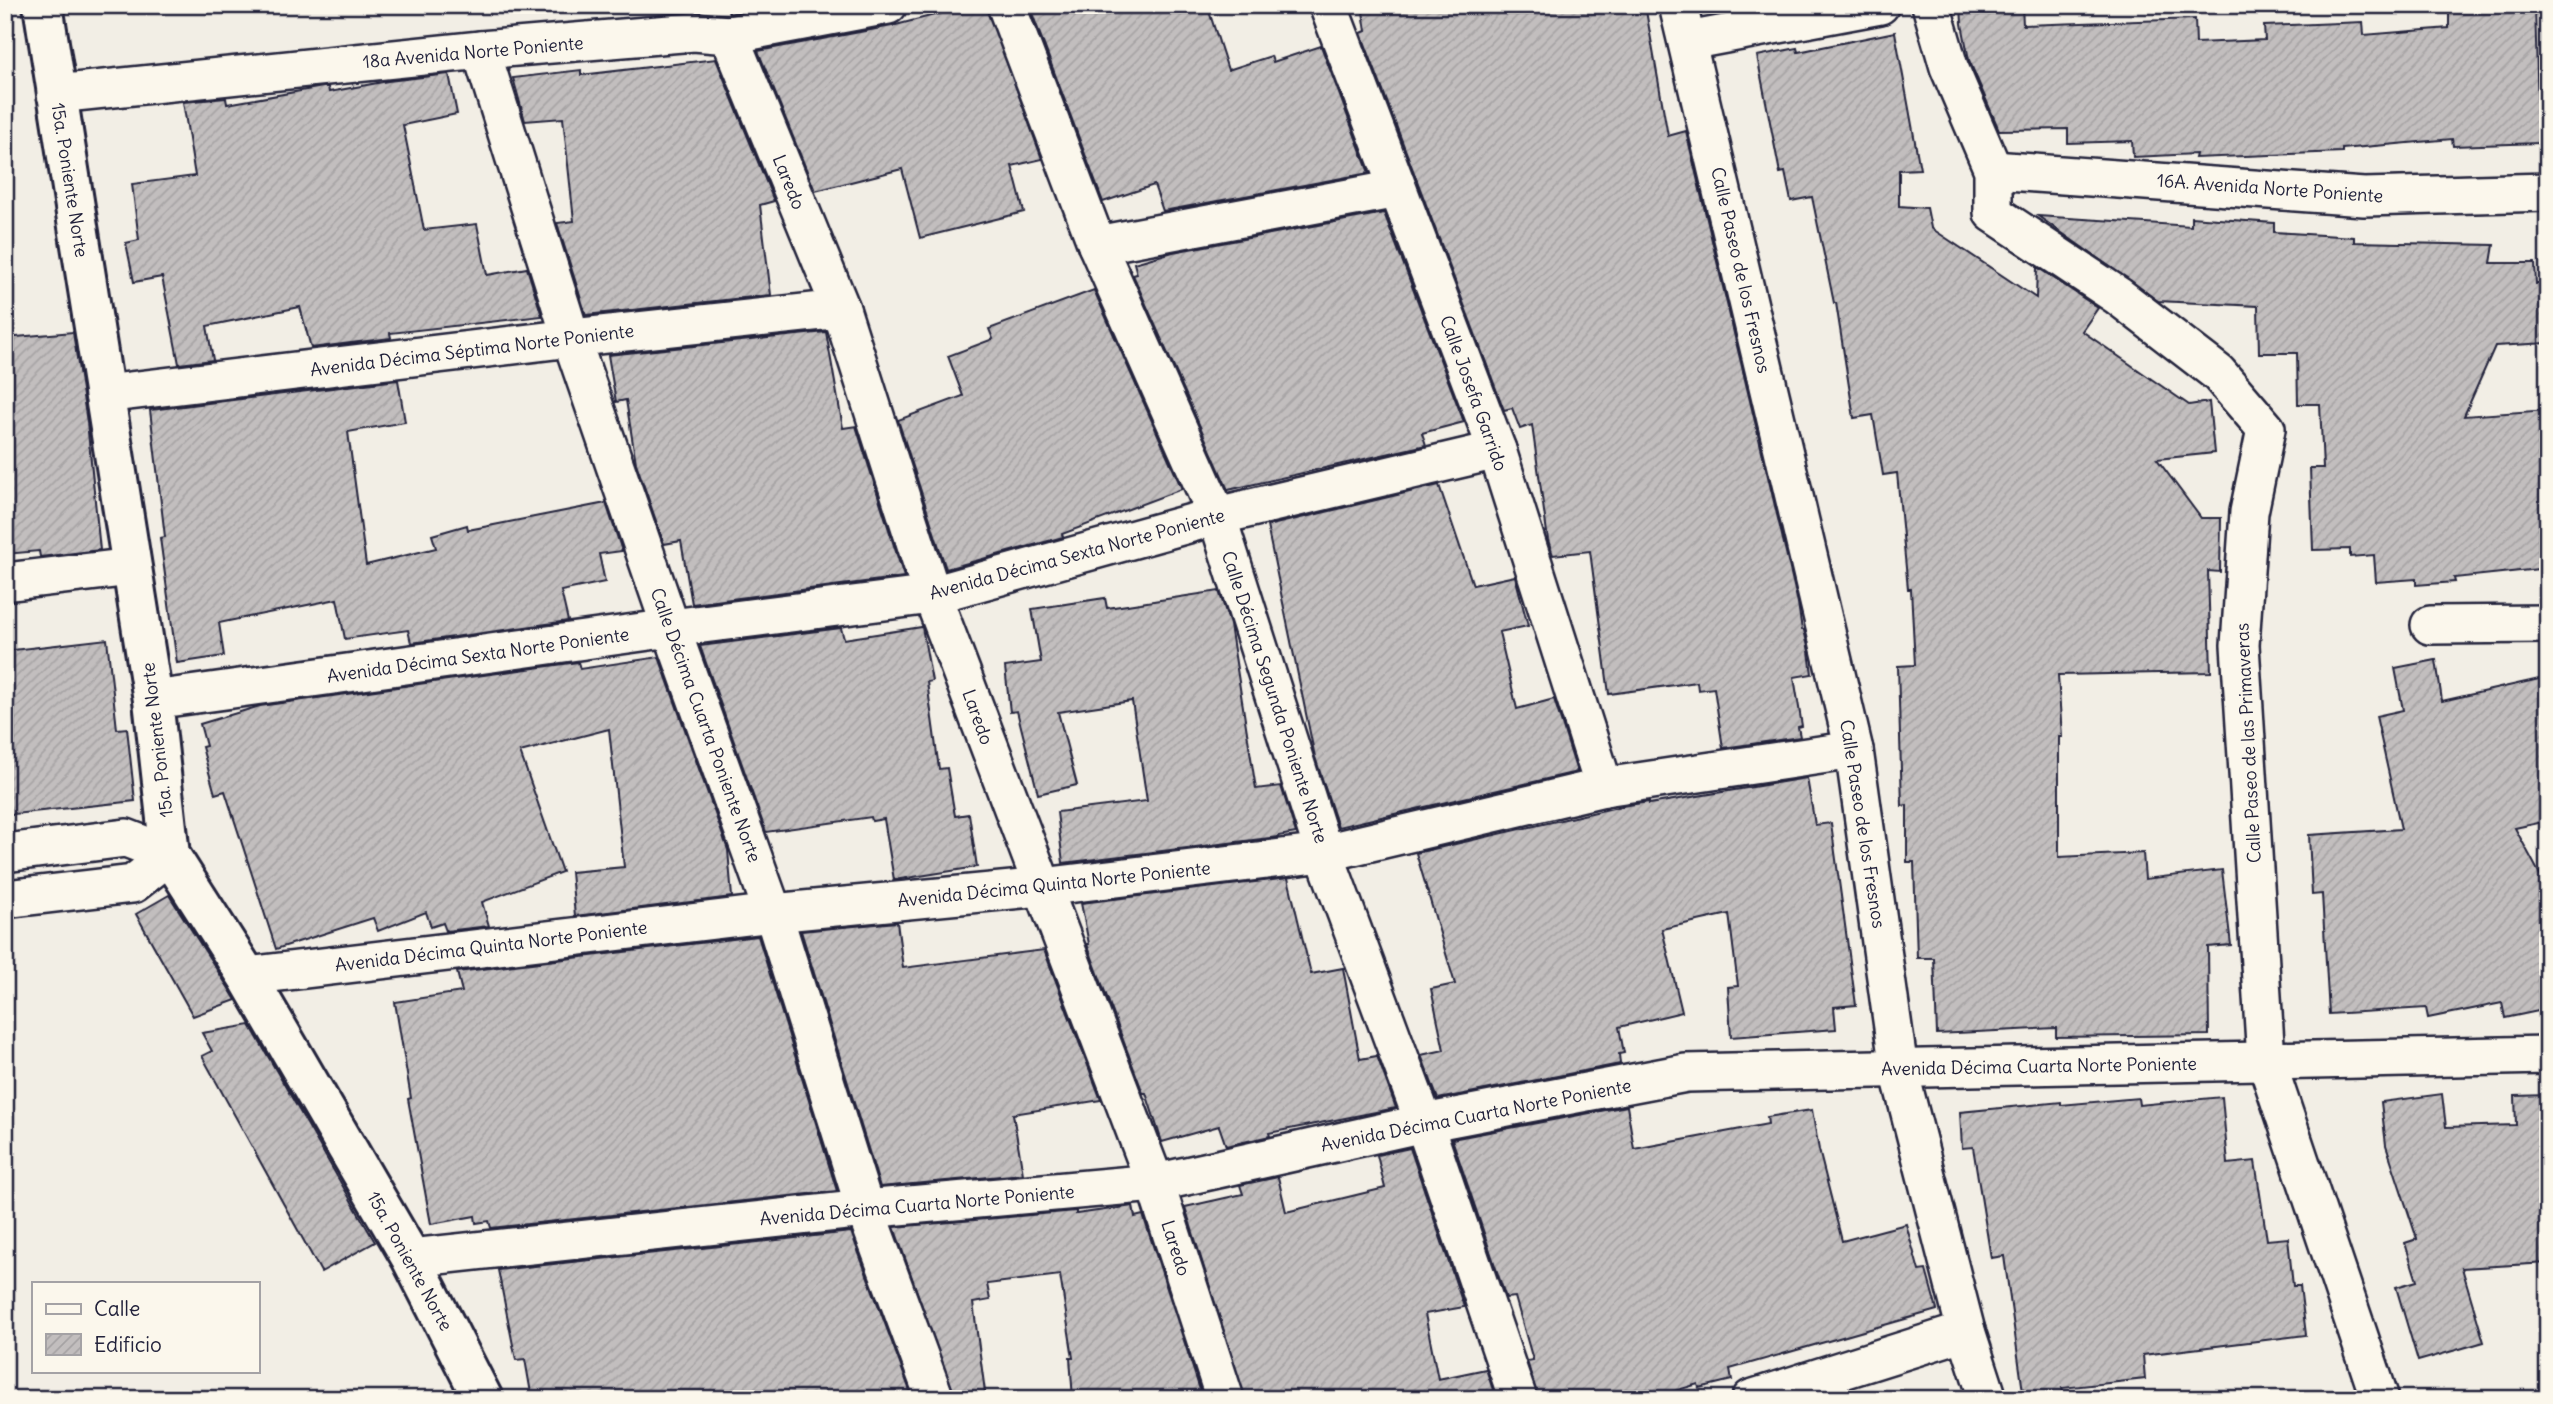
<svg xmlns="http://www.w3.org/2000/svg" width="2553" height="1404" viewBox="0 0 2553 1404" font-family="Delius,sans-serif">
<style>
.building{fill:url(#building-hatch);stroke:#22223b;stroke-width:2}
.lines{fill:none;stroke-linecap:round;stroke-linejoin:round}
.minor-casing{stroke:#22223b;stroke-width:42}
.tertiary-casing{stroke:#22223b;stroke-width:44}
.minor{stroke:#fbf7ec;stroke-width:37}
.tertiary{stroke:#fbf7ec;stroke-width:38}
.labels{text-anchor:middle;dominant-baseline:central;stroke-width:5;stroke-linejoin:round;paint-order:stroke}
.street-label{font-size:18px;fill:#22223b;stroke:#fbf7ec}
</style>
<defs>
<pattern id="building-hatch" width="6" height="6" patternUnits="userSpaceOnUse" patternTransform="scale(1.75)"><rect width="6" height="6" fill="#c2bebe"/><path d="M-1 1l2-2M0 6l6-6M5 7l2-2" fill="none" stroke="#a6a3a4"/></pattern>
</defs>
<rect width="100%" height="100%" fill="#f2eee5"/>
<filter id="ink" filterUnits="userSpaceOnUse"><feTurbulence type="fractalNoise" baseFrequency=".0143" numOctaves="2"/><feDisplacementMap in="SourceGraphic" scale="14" xChannelSelector="R" yChannelSelector="G"/><feConvolveMatrix kernelMatrix="1 2 1 2 8 2 1 2 1" color-interpolation-filters="sRGB"/></filter>
<g filter="url(#ink)">
<g class="building">
<polygon points="727,5 773,5 729,14"/>
<polygon points="973,5 986,5 1042,159 1012,166 1024,212 920,238 902,169 815,191 758,51 892,26"/>
<polygon points="1029,5 1207,5 1228,70 1271,56 1273,62 1321,46 1369,173 1163,211 1154,185 1103,202"/>
<polygon points="1362,5 1645,5 1668,136 1686,131 1798,603 1802,630 1804,630 1809,651 1812,674 1794,677 1802,726 1798,727 1800,737 1723,748 1714,688 1698,690 1697,682 1609,694 1590,551 1553,555 1548,540 1532,425 1520,429 1512,408 1504,410 1361,33 1366,31"/>
<polygon points="1961,5 2022,5 2023,25 2195,19 2196,43 2265,40 2264,26 2363,22 2364,35 2449,28 2449,8 2535,6 2539,143 2453,146 2452,139 2342,149 2342,152 2195,158 2196,154 2133,157 2132,141 2068,143 2068,129 1999,130 1969,60 1962,24"/>
<polygon points="1895,32 1920,169 1899,170 1899,206 1927,208 1931,228 2036,298 2037,267 2098,308 2082,331 2189,405 2209,402 2214,453 2157,459 2201,518 2221,518 2220,572 2208,571 2211,672 2058,675 2062,737 2059,737 2059,857 2143,853 2145,879 2222,870 2231,945 2208,947 2209,1035 2056,1037 2056,1028 1937,1034 1934,958 1917,958 1914,862 1907,862 1907,805 1902,806 1898,666 1915,665 1911,589 1908,589 1897,473 1883,475 1873,415 1854,418 1836,303 1834,303 1812,197 1791,201 1785,172 1780,173 1757,56 1797,48 1798,52"/>
<polygon points="716,59 774,201 760,205 771,295 586,315 557,223 574,221 563,118 525,121 513,78 581,70 581,75"/>
<polygon points="449,74 457,114 403,125 424,230 477,224 487,275 527,268 542,316 390,333 391,338 311,348 300,307 207,326 213,360 179,364 162,277 134,282 126,243 139,240 132,184 195,176 183,102 226,98 227,104 323,87 328,87 329,92 388,81"/>
<polygon points="1384,213 1464,422 1422,433 1426,445 1228,490 1133,275 1137,274 1134,263 1173,252"/>
<polygon points="2038,216 2191,226 2191,217 2274,223 2274,232 2354,237 2354,242 2494,245 2491,263 2535,263 2536,284 2548,284 2548,343 2495,346 2464,416 2548,410 2548,568 2454,578 2455,582 2416,585 2416,579 2376,582 2374,555 2350,557 2350,549 2313,550 2310,468 2323,468 2320,404 2298,404 2297,353 2259,353 2258,306 2158,301"/>
<polygon points="1094,290 1182,489 1062,534 1063,537 946,569 898,420 963,396 948,356 993,339 989,329"/>
<polygon points="73,332 87,422 100,550 40,557 39,551 5,554 5,338"/>
<polygon points="826,332 843,428 856,426 904,577 692,604 681,541 664,544 636,463 626,400 616,402 608,355"/>
<polygon points="398,380 405,422 348,432 366,565 436,548 432,535 467,525 468,530 606,503 622,551 599,554 605,582 561,591 568,621 411,643 408,630 345,639 337,599 219,623 224,656 177,663 160,538 165,537 150,410"/>
<polygon points="1439,485 1473,585 1515,576 1528,626 1499,632 1517,709 1554,699 1577,772 1338,827 1315,757 1267,526"/>
<polygon points="1219,591 1230,625 1256,789 1281,786 1296,833 1278,836 1278,837 1063,863 1057,812 1147,801 1132,701 1058,712 1077,785 1038,794 1017,711 1010,712 1005,667 1041,662 1032,609 1105,598 1107,608"/>
<polygon points="922,627 932,681 927,682 939,769 947,768 955,816 969,814 977,867 894,880 884,819 872,821 871,817 766,832 700,646 841,628 844,639"/>
<polygon points="107,639 117,729 127,728 135,801 5,815 5,651"/>
<polygon points="659,657 728,850 732,897 575,916 571,872 624,867 609,729 520,752 562,872 482,902 489,926 446,931 443,923 431,927 426,912 378,931 373,918 276,949 225,791 215,794 202,747 206,746 200,724 260,706 578,662 580,669"/>
<polygon points="2436,660 2442,701 2548,677 2548,821 2515,828 2544,882 2540,884 2548,918 2548,1009 2505,1018 2502,1003 2428,1018 2426,1008 2329,1014 2322,894 2312,895 2309,835 2401,829 2376,716 2403,710 2395,668"/>
<polygon points="1807,778 1815,825 1831,823 1856,1005 1834,1007 1836,1029 1731,1037 1728,987 1738,986 1729,914 1662,929 1682,1012 1619,1027 1624,1053 1619,1054 1620,1064 1438,1099 1421,1055 1444,1050 1431,989 1455,984 1416,853 1622,806 1649,802 1649,804"/>
<polygon points="1288,878 1311,974 1343,968 1360,1059 1377,1056 1396,1108 1269,1133 1270,1136 1226,1146 1219,1126 1162,1142 1146,1093 1143,1093 1087,944 1089,944 1081,903"/>
<polygon points="169,895 228,987 236,1000 193,1016 136,914"/>
<polygon points="897,922 903,968 1044,950 1101,1100 1013,1114 1023,1174 880,1187 801,931"/>
<polygon points="758,936 837,1191 491,1228 489,1221 476,1223 475,1216 431,1224 408,1099 411,1098 395,1002 462,992 457,972"/>
<polygon points="250,1025 375,1242 321,1272 202,1056 212,1051 202,1033"/>
<polygon points="2442,1094 2446,1127 2516,1125 2515,1096 2548,1095 2548,1263 2462,1268 2484,1342 2418,1361 2396,1287 2417,1281 2405,1243 2417,1239 2386,1145 2381,1102"/>
<polygon points="2222,1097 2228,1164 2255,1161 2267,1240 2288,1238 2293,1286 2300,1286 2306,1335 2143,1355 2145,1379 2062,1388 2065,1399 2024,1399 2004,1256 1991,1258 1973,1147 1962,1148 1960,1112 2061,1102 2061,1105 2138,1098 2139,1105"/>
<polygon points="1627,1106 1634,1149 1768,1124 1767,1117 1812,1110 1819,1150 1842,1241 1906,1224 1919,1271 1926,1270 1937,1310 1730,1369 1732,1380 1699,1388 1698,1384 1648,1399 1538,1399 1527,1361 1533,1360 1515,1297 1506,1298 1452,1139"/>
<polygon points="1410,1148 1464,1307 1425,1314 1438,1379 1486,1369 1496,1399 1245,1399 1185,1207 1243,1194 1240,1185 1278,1177 1286,1212 1385,1188 1377,1155"/>
<polygon points="1133,1206 1135,1217 1143,1215 1203,1399 1073,1399 1070,1358 1073,1358 1060,1275 987,1284 990,1300 973,1303 986,1399 955,1399 894,1227 1076,1211 1076,1214"/>
<polygon points="851,1232 913,1399 532,1399 525,1359 516,1360 498,1270"/>
</g>
<g class="lines">
<g class="minor-casing">
<g id="minor">
<polyline points="1006,5 1097,245 1217,516 1324,853 1424,1123 1518,1399"/>
<polyline points="1328,5 1497,450 1604,787"/>
<polyline points="1678,5 1854,750 1899,1070 1966,1331 1988,1399"/>
<polyline points="1931,5 1949,67 1993,170 1993,213 2118,296 2218,373 2266,429 2249,512 2240,645 2266,1060 2380,1399"/>
<polyline points="729,35 841,309 932,595 1155,1183 1225,1399"/>
<polyline points="1688,41 1880,5"/>
<polyline points="481,50 571,338 671,628 773,913 865,1209 935,1399"/>
<polyline points="56,94 481,50 694,32 729,35 888,5"/>
<polyline points="1993,170 2364,197 2548,192"/>
<polyline points="1097,245 1397,189"/>
<polyline points="104,394 571,338 841,309"/>
<polyline points="5,582 132,567"/>
<polyline points="2430,625 2548,624"/>
<polyline points="153,700 671,628 932,595 1217,516 1497,450"/>
<polyline points="5,853 126,838 170,855"/>
<polyline points="5,899 133,884 170,855"/>
<polyline points="247,976 773,913 1042,887 1324,853 1604,787 1854,750"/>
<polyline points="411,1258 865,1209 1155,1183 1424,1123 1686,1073 2548,1055"/>
<polyline points="1751,1399 1966,1331"/>
</g>
</g>
<g class="tertiary-casing">
<polyline id="tertiary" points="43,5 153,700 170,855 247,976 411,1258 483,1399"/>
</g>
<use href="#minor" class="minor"/>
<use href="#tertiary" class="tertiary"/>
</g>
</g>
<g class="labels">
<g class="street-label">
<text transform="translate(473 52) rotate(-5)">18a Avenida Norte Poniente</text>
<text transform="translate(70 180) rotate(81)">15a. Poniente Norte</text>
<text transform="translate(789 182) rotate(68)">Laredo</text>
<text transform="translate(2270 188) rotate(4)">16A. Avenida Norte Poniente</text>
<text transform="translate(1741 270) rotate(77)">Calle Paseo de los Fresnos</text>
<text transform="translate(472 350) rotate(-7)">Avenida Décima Séptima Norte Poniente</text>
<text transform="translate(1474 393) rotate(70)">Calle Josefa Garrido</text>
<text transform="translate(1077 554) rotate(-15)">Avenida Décima Sexta Norte Poniente</text>
<text transform="translate(478 655) rotate(-8)">Avenida Décima Sexta Norte Poniente</text>
<text transform="translate(1275 697) rotate(72)">Calle Décima Segunda Poniente Norte</text>
<text transform="translate(978 717) rotate(70)">Laredo</text>
<text transform="translate(706 725) rotate(70)">Calle Décima Cuarta Poniente Norte</text>
<text transform="translate(157 740) rotate(-97)">15a. Poniente Norte</text>
<text transform="translate(2248 743) rotate(-93)">Calle Paseo de las Primaveras</text>
<text transform="translate(1863 824) rotate(81)">Calle Paseo de los Fresnos</text>
<text transform="translate(1054 884) rotate(-6)">Avenida Décima Quinta Norte Poniente</text>
<text transform="translate(491 946) rotate(-7)">Avenida Décima Quinta Norte Poniente</text>
<text transform="translate(2039 1066) rotate(-1)">Avenida Décima Cuarta Norte Poniente</text>
<text transform="translate(1476 1115) rotate(-11)">Avenida Décima Cuarta Norte Poniente</text>
<text transform="translate(917 1205) rotate(-5)">Avenida Décima Cuarta Norte Poniente</text>
<text transform="translate(1176 1248) rotate(72)">Laredo</text>
<text transform="translate(410 1261) rotate(61)">15a. Poniente Norte</text>
</g>
</g>
<rect width="2553" height="1404" fill="none" stroke="#fbf7ec" stroke-width="28"/>
<rect x="14" y="14" width="2525" height="1376" fill="none" stroke="#22223b" stroke-width="2.5" filter="url(#ink)"/>
<rect x="32" y="1282" width="228" height="91" fill="#fbf7ec" stroke="#a4a2a5" stroke-width="2"/>
<rect x="46" y="1304" width="35" height="10" fill="#fbf7ec" stroke="#a4a2a5" stroke-width="2"/>
<text x="94" y="1316" font-size="21" fill="#22223b">Calle</text>
<rect x="46" y="1334" width="35" height="21" fill="url(#building-hatch)" stroke="#a4a2a5" stroke-width="2"/>
<text x="94" y="1352" font-size="21" fill="#22223b">Edificio</text>
</svg>
